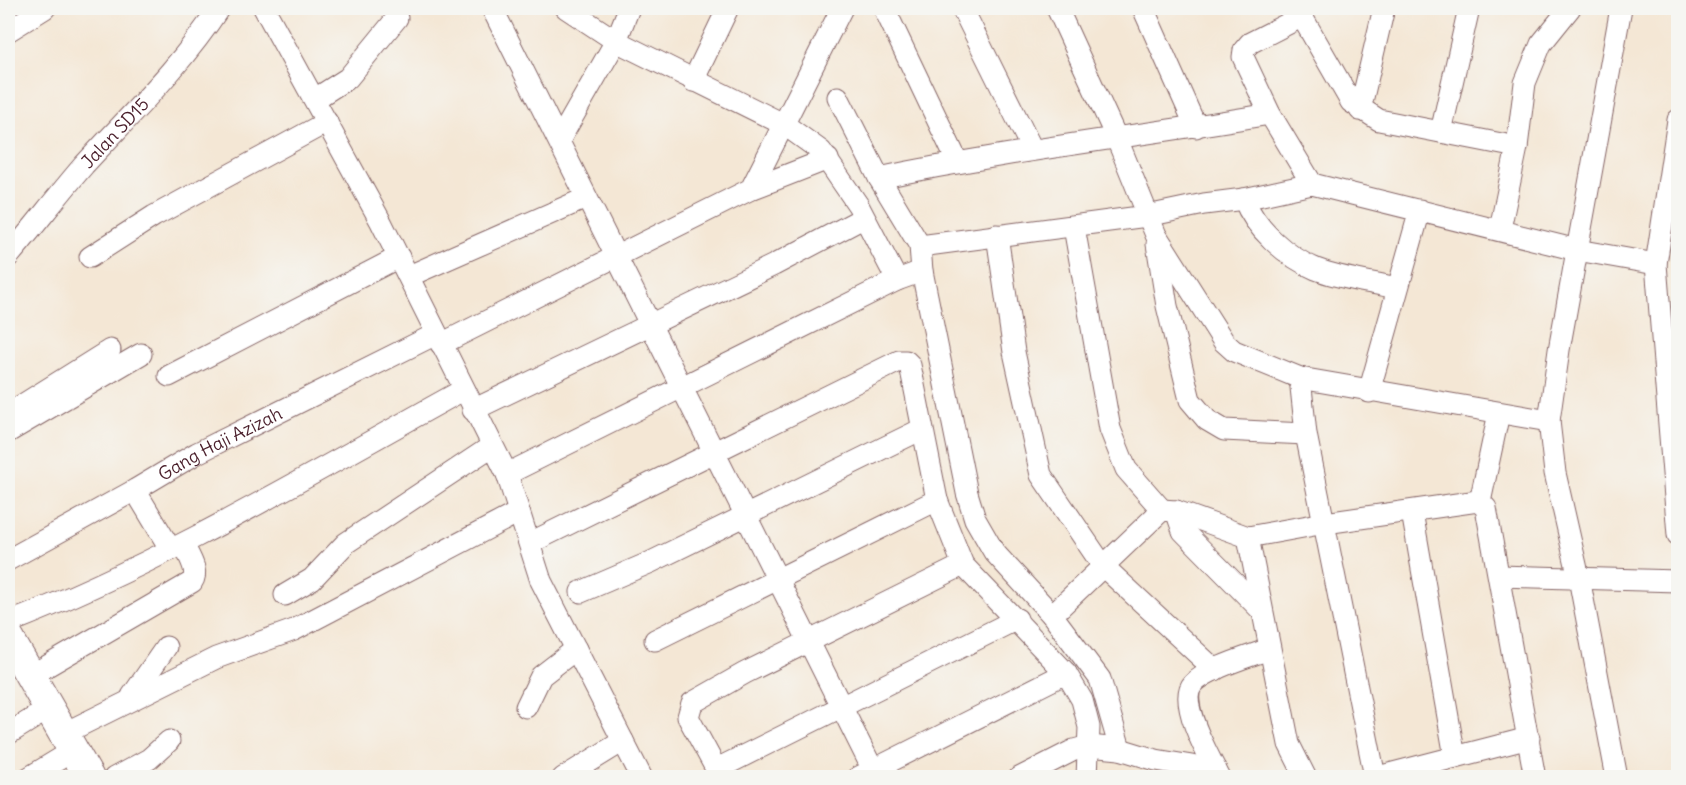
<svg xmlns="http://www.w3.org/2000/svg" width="1686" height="785" viewBox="0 0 1686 785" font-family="Delius,sans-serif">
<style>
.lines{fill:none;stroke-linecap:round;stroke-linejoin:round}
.minor-casing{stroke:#866566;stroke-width:23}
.highway-casing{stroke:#866566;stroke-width:32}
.minor{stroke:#fff;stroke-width:21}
.highway{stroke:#fff;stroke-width:30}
.labels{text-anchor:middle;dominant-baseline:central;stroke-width:6;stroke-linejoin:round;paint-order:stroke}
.street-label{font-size:18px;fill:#4a1f2b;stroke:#f6f6f2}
</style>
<rect width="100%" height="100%" fill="#f6f6f2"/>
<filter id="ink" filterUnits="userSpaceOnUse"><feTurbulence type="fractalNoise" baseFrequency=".0167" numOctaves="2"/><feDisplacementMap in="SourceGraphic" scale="12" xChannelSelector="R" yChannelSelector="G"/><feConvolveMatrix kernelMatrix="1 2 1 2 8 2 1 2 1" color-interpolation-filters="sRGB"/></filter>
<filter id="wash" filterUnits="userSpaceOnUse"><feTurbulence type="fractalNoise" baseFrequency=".008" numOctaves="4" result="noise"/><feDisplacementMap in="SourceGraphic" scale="24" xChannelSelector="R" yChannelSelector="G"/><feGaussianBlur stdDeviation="1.35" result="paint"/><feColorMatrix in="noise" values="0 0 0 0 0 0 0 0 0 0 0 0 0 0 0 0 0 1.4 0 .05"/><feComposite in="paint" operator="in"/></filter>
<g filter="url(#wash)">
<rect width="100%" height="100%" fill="#f4e7d5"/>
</g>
<g filter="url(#ink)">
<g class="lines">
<g class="minor-casing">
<g id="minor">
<polyline points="264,8 381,222 507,474 541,581 642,778"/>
<polyline points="492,8 873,770"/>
<polyline points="566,8 616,41 785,125 821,151 858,205 897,280"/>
<polyline points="884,8 957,161"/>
<polyline points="962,8 1032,149"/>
<polyline points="1057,8 1117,139 1156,235 1224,342 1234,351 1300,378 1549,421"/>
<polyline points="1143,8 1196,127"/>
<polyline points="1297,8 1351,102 1379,120 1517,147"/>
<polyline points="1301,17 1250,43 1244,50 1243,57 1270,114 1312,184"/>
<polyline points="8,31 45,8"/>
<polyline points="693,81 728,8"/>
<polyline points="838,97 879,178 920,246 922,271 967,493 975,519 994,552 1052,615"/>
<polyline points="315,99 348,78 397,18"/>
<polyline points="1360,110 1384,8"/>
<polyline points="1678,120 1656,264 1678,535"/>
<polyline points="1441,132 1469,8"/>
<polyline points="560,139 616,41 629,8"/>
<path d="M879 178C1008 151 1140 136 1270 114"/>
<polyline points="751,189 828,159"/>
<path d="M1244 199C1255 229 1287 257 1316 269 1341 279 1371 282 1397 288"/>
<polyline points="1074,227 1110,429 1126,469 1162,510"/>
<polyline points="1500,229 1517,147 1525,83 1541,44 1570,8"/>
<polyline points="997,235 1014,352 1041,475 1103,566 1215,670"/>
<polyline points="1157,244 1167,306 1190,400 1207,420 1224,430 1306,434"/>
<polyline points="920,246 1147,216 1204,204 1244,199 1312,184 1577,250 1656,264"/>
<path id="s1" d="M8 257C34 227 58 195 84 165 131 114 182 65 219 8"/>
<polyline points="90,257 154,216 327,122"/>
<polyline points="409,276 586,198"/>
<polyline points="441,344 751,189 842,8"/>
<polyline points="169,376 399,257"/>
<polyline points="1300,378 1306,434 1375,777"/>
<polyline points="1369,392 1420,210"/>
<polyline points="473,410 774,265 863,218"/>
<polyline points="8,414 110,350"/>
<polyline points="8,432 141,354"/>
<polyline points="507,474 897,280 922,271"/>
<polyline points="135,490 171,550"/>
<polyline points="1480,502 1499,413"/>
<polyline points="1176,511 1183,531 1262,611"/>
<polyline points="1412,512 1455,757"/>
<polyline points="1248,537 1289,744 1306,778"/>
<polyline points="530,543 899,361 906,361 910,365 937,500 963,565 1066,673 1082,700 1089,727 1087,778"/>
<path id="s2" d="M8 560 135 490 197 453 436 334"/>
<polyline points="1499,576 1678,581"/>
<polyline points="581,592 651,562 922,429"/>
<polyline points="285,595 312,579 346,543 492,446"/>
<path d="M8 623C167 561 314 472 463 390"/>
<polyline points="655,640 937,500"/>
<path d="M30 676 192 582C200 571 188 555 183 544"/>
<polyline points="132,696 166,647"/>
<polyline points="526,707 541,676 576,649"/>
<polyline points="65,733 216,658 294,630 519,512"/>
<polyline points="8,734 37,716"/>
<polyline points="1120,749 1100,679 1052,615 1162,510 1176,511 1248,537 1325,523 1478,501 1486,508 1535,778"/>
<polyline points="717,769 1017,619"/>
<polyline points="28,778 61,758"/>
<polyline points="114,778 149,759 169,741"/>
<polyline points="563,778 623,741"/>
<polyline points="721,778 688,717 692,703 745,673 963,565"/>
<polyline points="857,778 1066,673"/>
<polyline points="1019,778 1074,750 1089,746 1120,749 1156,760 1216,770"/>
<path d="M1220 778C1210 759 1177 701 1193 684 1208 668 1248 657 1269 649"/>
<polyline points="1374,778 1529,738"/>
<polyline points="1617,778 1579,578 1555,473 1549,421 1559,350 1621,8"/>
</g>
</g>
<g class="highway-casing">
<polyline id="highway" points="8,637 89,778"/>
</g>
<use href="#minor" class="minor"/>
<use href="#highway" class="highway"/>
</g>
</g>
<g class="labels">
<g class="street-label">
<text stroke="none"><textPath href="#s1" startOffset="164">Jalan SD15</textPath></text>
<text stroke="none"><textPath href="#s2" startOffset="242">Gang Haji Azizah</textPath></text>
</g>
</g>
<rect width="1686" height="785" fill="none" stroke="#f6f6f2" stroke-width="30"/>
</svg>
